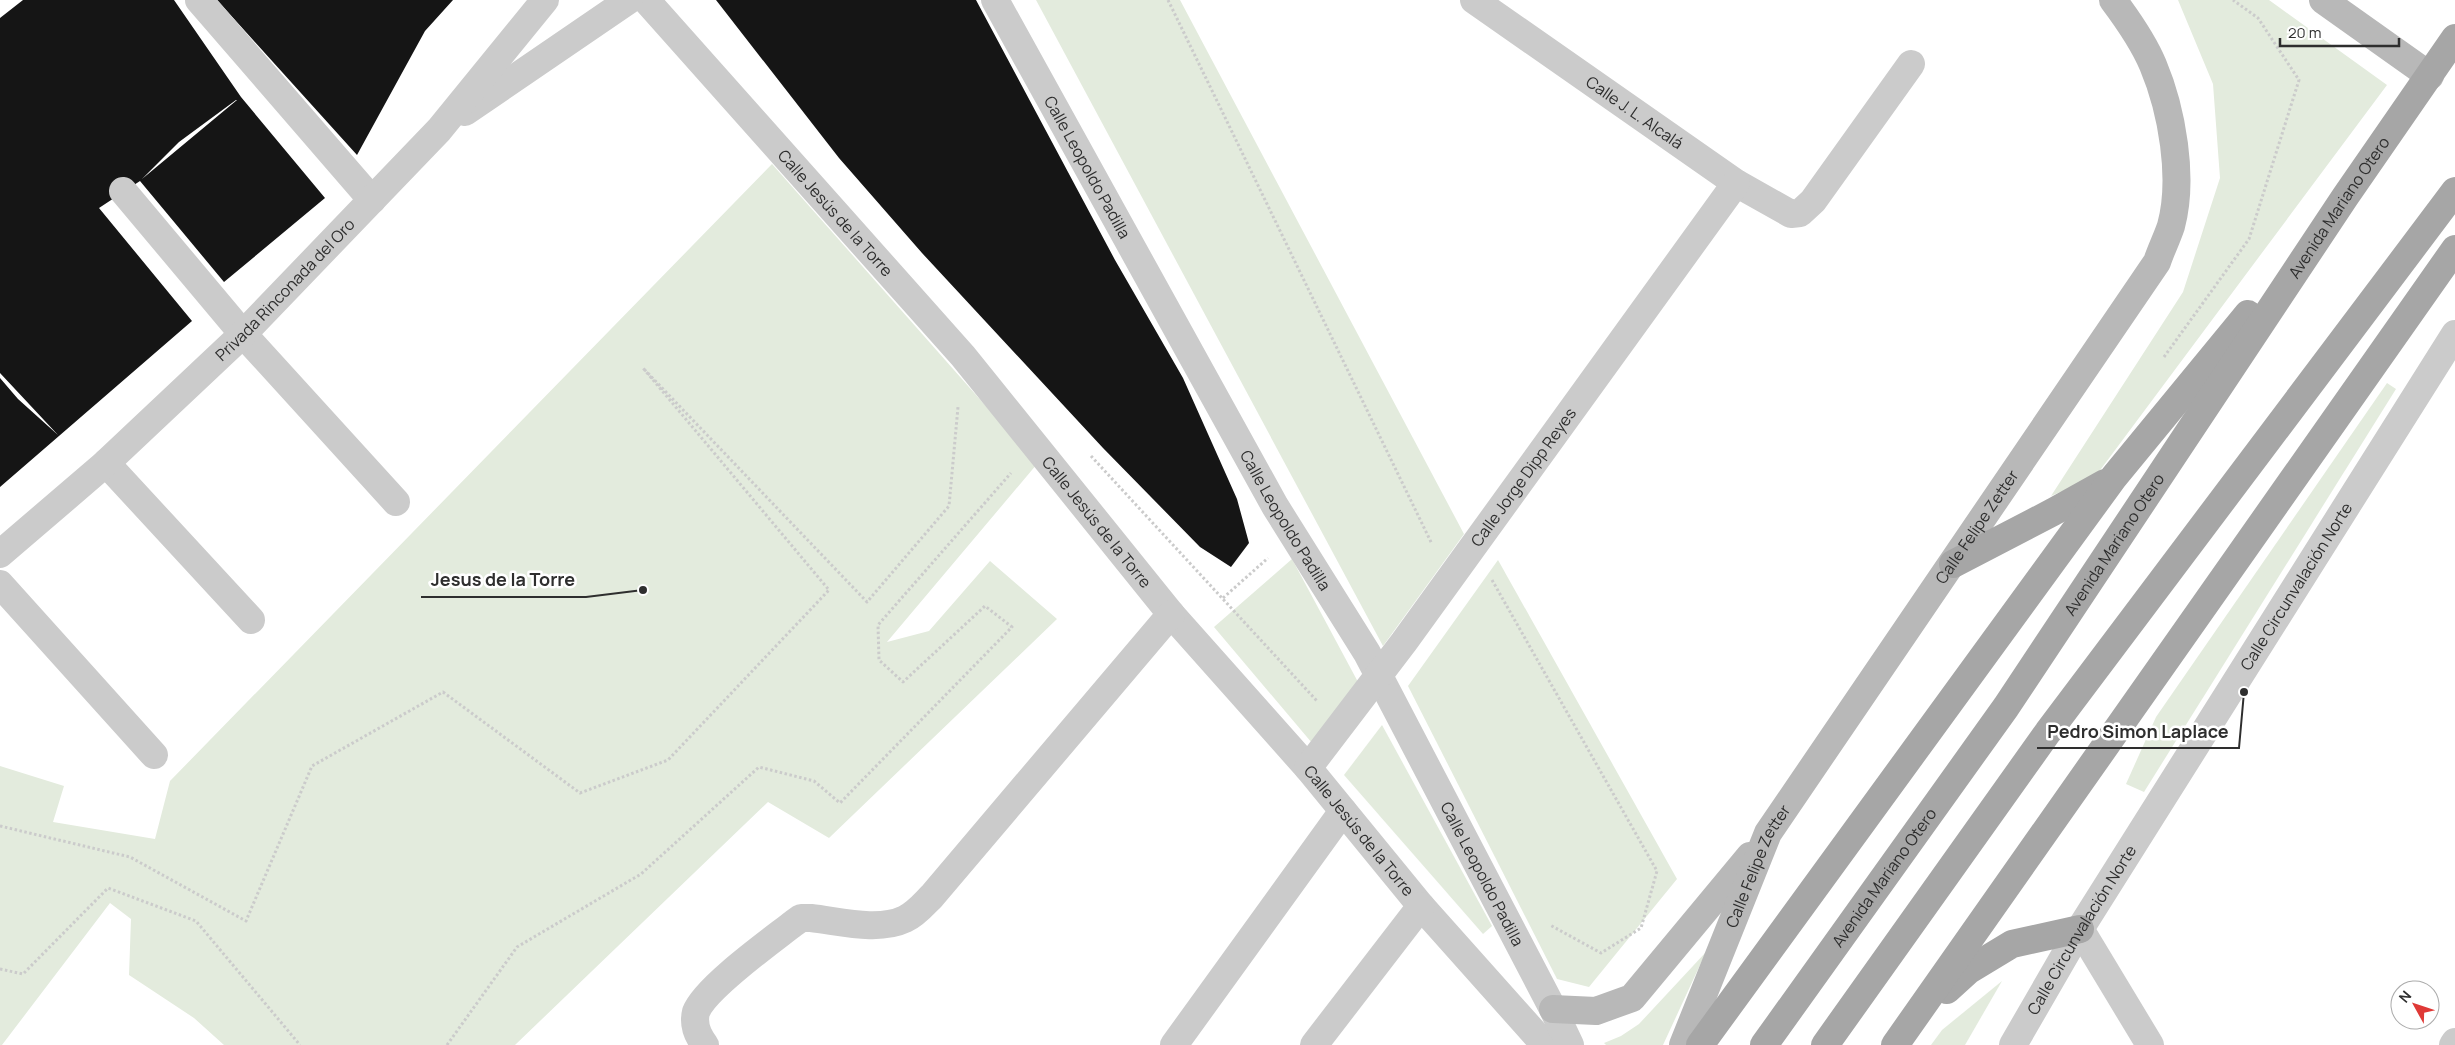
<svg xmlns="http://www.w3.org/2000/svg" width="2455" height="1045" viewBox="0 0 2455 1045" font-family="Manrope,sans-serif">
<style>
.green{fill:#e3ebdd}
.building{fill:#151515;fill-rule:evenodd}
.lines{fill:none;stroke-linecap:round;stroke-linejoin:round}
.path{stroke:#cbcbcb;stroke-width:3;stroke-dasharray:2.5 2.5;stroke-linecap:butt}
.street{stroke:#cbcbcb;stroke-width:28}
.secondary{stroke:#b8b8b8;stroke-width:28}
.primary{stroke:#a6a6a6;stroke-width:28}
.labels{text-anchor:middle;dominant-baseline:central;stroke-width:5;stroke-linejoin:round;paint-order:stroke}
.street-label{font-size:16px;fill:#2e2e2e;stroke:#fff}
.leader{fill:none;stroke:#2e2e2e;stroke-width:2}
.callout-dot{fill:#2e2e2e;stroke:#fff;stroke-width:2}
.callout-label{font-size:18px;text-anchor:middle;font-weight:bold;fill:#2e2e2e;stroke:#fff;stroke-width:5;stroke-linejoin:round;paint-order:stroke}
</style>
<rect width="100%" height="100%" fill="#fff"/>
<g class="green">
<polygon points="1036,0 1180,0 1464,534 1383,646"/>
<polygon points="2178,0 2269,0 2387,85 2095,477 2051,496 2183,292 2220,178 2213,84"/>
<polygon points="772,164 1037,464 887,642 929,631 990,561 1057,619 829,838 768,802 515,1045 224,1045 194,1018 129,975 131,919 110,903 2,1045 0,1045 0,766 64,786 53,822 155,839 170,781"/>
<polygon points="2387,383 2396,389 2144,792 2126,784 2156,717"/>
<polygon points="1292,559 1358,682 1312,743 1214,627"/>
<polygon points="1498,560 1677,879 1589,987 1557,979 1408,686"/>
<polygon points="1382,725 1492,926 1483,934 1344,775"/>
<polygon points="1706,952 1663,1045 1606,1045 1604,1043 1621,1036 1639,1024"/>
<polygon points="2002,981 1965,1045 1931,1045 1942,1030"/>
</g>
<g class="building">
<path d="M23 0H174L241 97 325 198 224 282 140 181 99 208 192 321 0 487V378L18 399 58 435 0 373V18ZM236 100H237L142 179 179 142Z"/>
<polygon points="217,0 453,0 425,31 357,155"/>
<polygon points="716,0 976,0 1115,260 1183,378 1237,499 1249,543 1231,567 1200,547 1103,448 922,253 839,158"/>
</g>
<g class="lines">
<g class="path">
<polyline points="1168,0 1432,544"/>
<polyline points="2164,357 2249,239 2299,80 2258,18 2233,0"/>
<polyline points="1091,456 1317,701"/>
<polyline points="1492,580 1657,871 1641,928 1601,953 1550,925"/>
<polyline points="1223,598 1268,558"/>
<polyline points="0,826 130,857 246,921 312,766 443,692 580,793 668,760 829,590 643,368 867,602 949,506 958,407"/>
<polyline points="0,969 23,974 108,888 196,921 300,1045"/>
<polyline points="447,1045 517,947 641,874 759,767 814,781 840,803 1012,627 985,606 903,682 879,660 878,625 1011,473"/>
</g>
<g class="street">
<polyline points="199,0 372,200"/>
<path id="s1" d="M646 0 963 356 1171 614 1308 768 1421 906 1545 1045"/>
<path id="s2" d="M995 0 1275 506 1367 653 1553 1009 1570 1045"/>
<path id="s3" d="M1474 0 1736 183 1791 214 1800 213 1813 201 1911 64"/>
<polyline points="465,112 629,0"/>
<polyline points="123,191 243,334 396,502"/>
<polyline points="106,463 251,620"/>
<path id="s4" d="M0 554 106 463 243 334 439 130 545 0"/>
<polyline points="0,584 154,755"/>
<path id="s5" d="M1308 768 1404 642 1736 183"/>
<polyline points="2080,929 2150,1045"/>
<path d="M705 1045C698 1036 693 1024 696 1012 705 988 771 941 794 923L801 918H811C839 921 878 932 905 919 916 914 924 904 932 896L1171 614"/>
<polyline points="1174,1045 1343,811"/>
<polyline points="1314,1045 1421,906"/>
<path id="s6" d="M2013 1045 2080 929 2455 334"/>
<polyline points="2453,1045 2455,1042"/>
</g>
<g class="secondary">
<polyline points="2323,0 2430,76"/>
<polyline points="1553,1009 1596,1011 1632,998 1750,856"/>
<path id="s7" d="M1683 1045 1768 833 2157 262C2161 250 2167 238 2171 226 2184 178 2172 110 2153 65 2143 41 2128 20 2113 0"/>
</g>
<g class="primary">
<polyline points="1953,564 2053,512 2105,483"/>
<polyline points="1947,990 1969,970 2012,944 2080,929"/>
<polyline points="1700,1045 2114,477 2248,314"/>
<path id="s8" d="M1764 1045 2006 707 2345 197 2455 38"/>
<polyline points="1825,1045 2048,732 2455,191"/>
<polyline points="1895,1045 2455,249"/>
</g>
</g>
<g class="labels">
<g class="street-label">
<text stroke="none"><textPath href="#s3" startOffset="196">Calle J. L. Alcalá</textPath></text>
<text stroke="none"><textPath href="#s2" startOffset="191">Calle Leopoldo Padilla</textPath></text>
<text stroke="none"><textPath href="#s8" startOffset="1016">Avenida Mariano Otero</textPath></text>
<text stroke="none"><textPath href="#s1" startOffset="285">Calle Jesús de la Torre</textPath></text>
<text stroke="none"><textPath href="#s4" startOffset="389">Privada Rinconada del Oro</textPath></text>
<text stroke="none"><textPath href="#s5" startOffset="362">Calle Jorge Dipp Reyes</textPath></text>
<text stroke="none"><textPath href="#s2" startOffset="596">Calle Leopoldo Padilla</textPath></text>
<text stroke="none"><textPath href="#s1" startOffset="690">Calle Jesús de la Torre</textPath></text>
<text stroke="none"><textPath href="#s7" startOffset="599">Calle Felipe Zetter</textPath></text>
<text stroke="none"><textPath href="#s8" startOffset="611">Avenida Mariano Otero</textPath></text>
<text stroke="none"><textPath href="#s6" startOffset="539">Calle Circunvalación Norte</textPath></text>
<text stroke="none"><textPath href="#s1" startOffset="1095">Calle Jesús de la Torre</textPath></text>
<text stroke="none"><textPath href="#s7" startOffset="194">Calle Felipe Zetter</textPath></text>
<text stroke="none"><textPath href="#s2" startOffset="1001">Calle Leopoldo Padilla</textPath></text>
<text stroke="none"><textPath href="#s8" startOffset="206">Avenida Mariano Otero</textPath></text>
<text stroke="none"><textPath href="#s6" startOffset="134">Calle Circunvalación Norte</textPath></text>
</g>
</g>
<path class="leader" d="M643 590L586 597H421M2244 692L2239 748H2037"/>
<g class="callout-dot">
<circle cx="643" cy="590" r="5"/>
<circle cx="2244" cy="692" r="5"/>
</g>
<g class="callout-label">
<text x="503" y="586">Jesus de la Torre</text>
<text x="2138" y="738">Pedro Simon Laplace</text>
</g>
<g transform="translate(2415 1005) rotate(310)"><circle r="24" fill="#ffffff" stroke="#ababab"/>
<path d="M0-4L9 19L0 12L-9 19Z" fill="#df3936"/>
<text y="-8" font-size="14" font-weight="bold" text-anchor="middle" fill="#2e2e2e">N</text>
</g>
<path d="M2280 38v8h119v-8" fill="none" stroke="#2e2e2e" stroke-width="2.5"/>
<text x="2288" y="38" font-size="15" fill="#2e2e2e" stroke="#ffffff" stroke-width="4" paint-order="stroke">20 m</text>
</svg>
